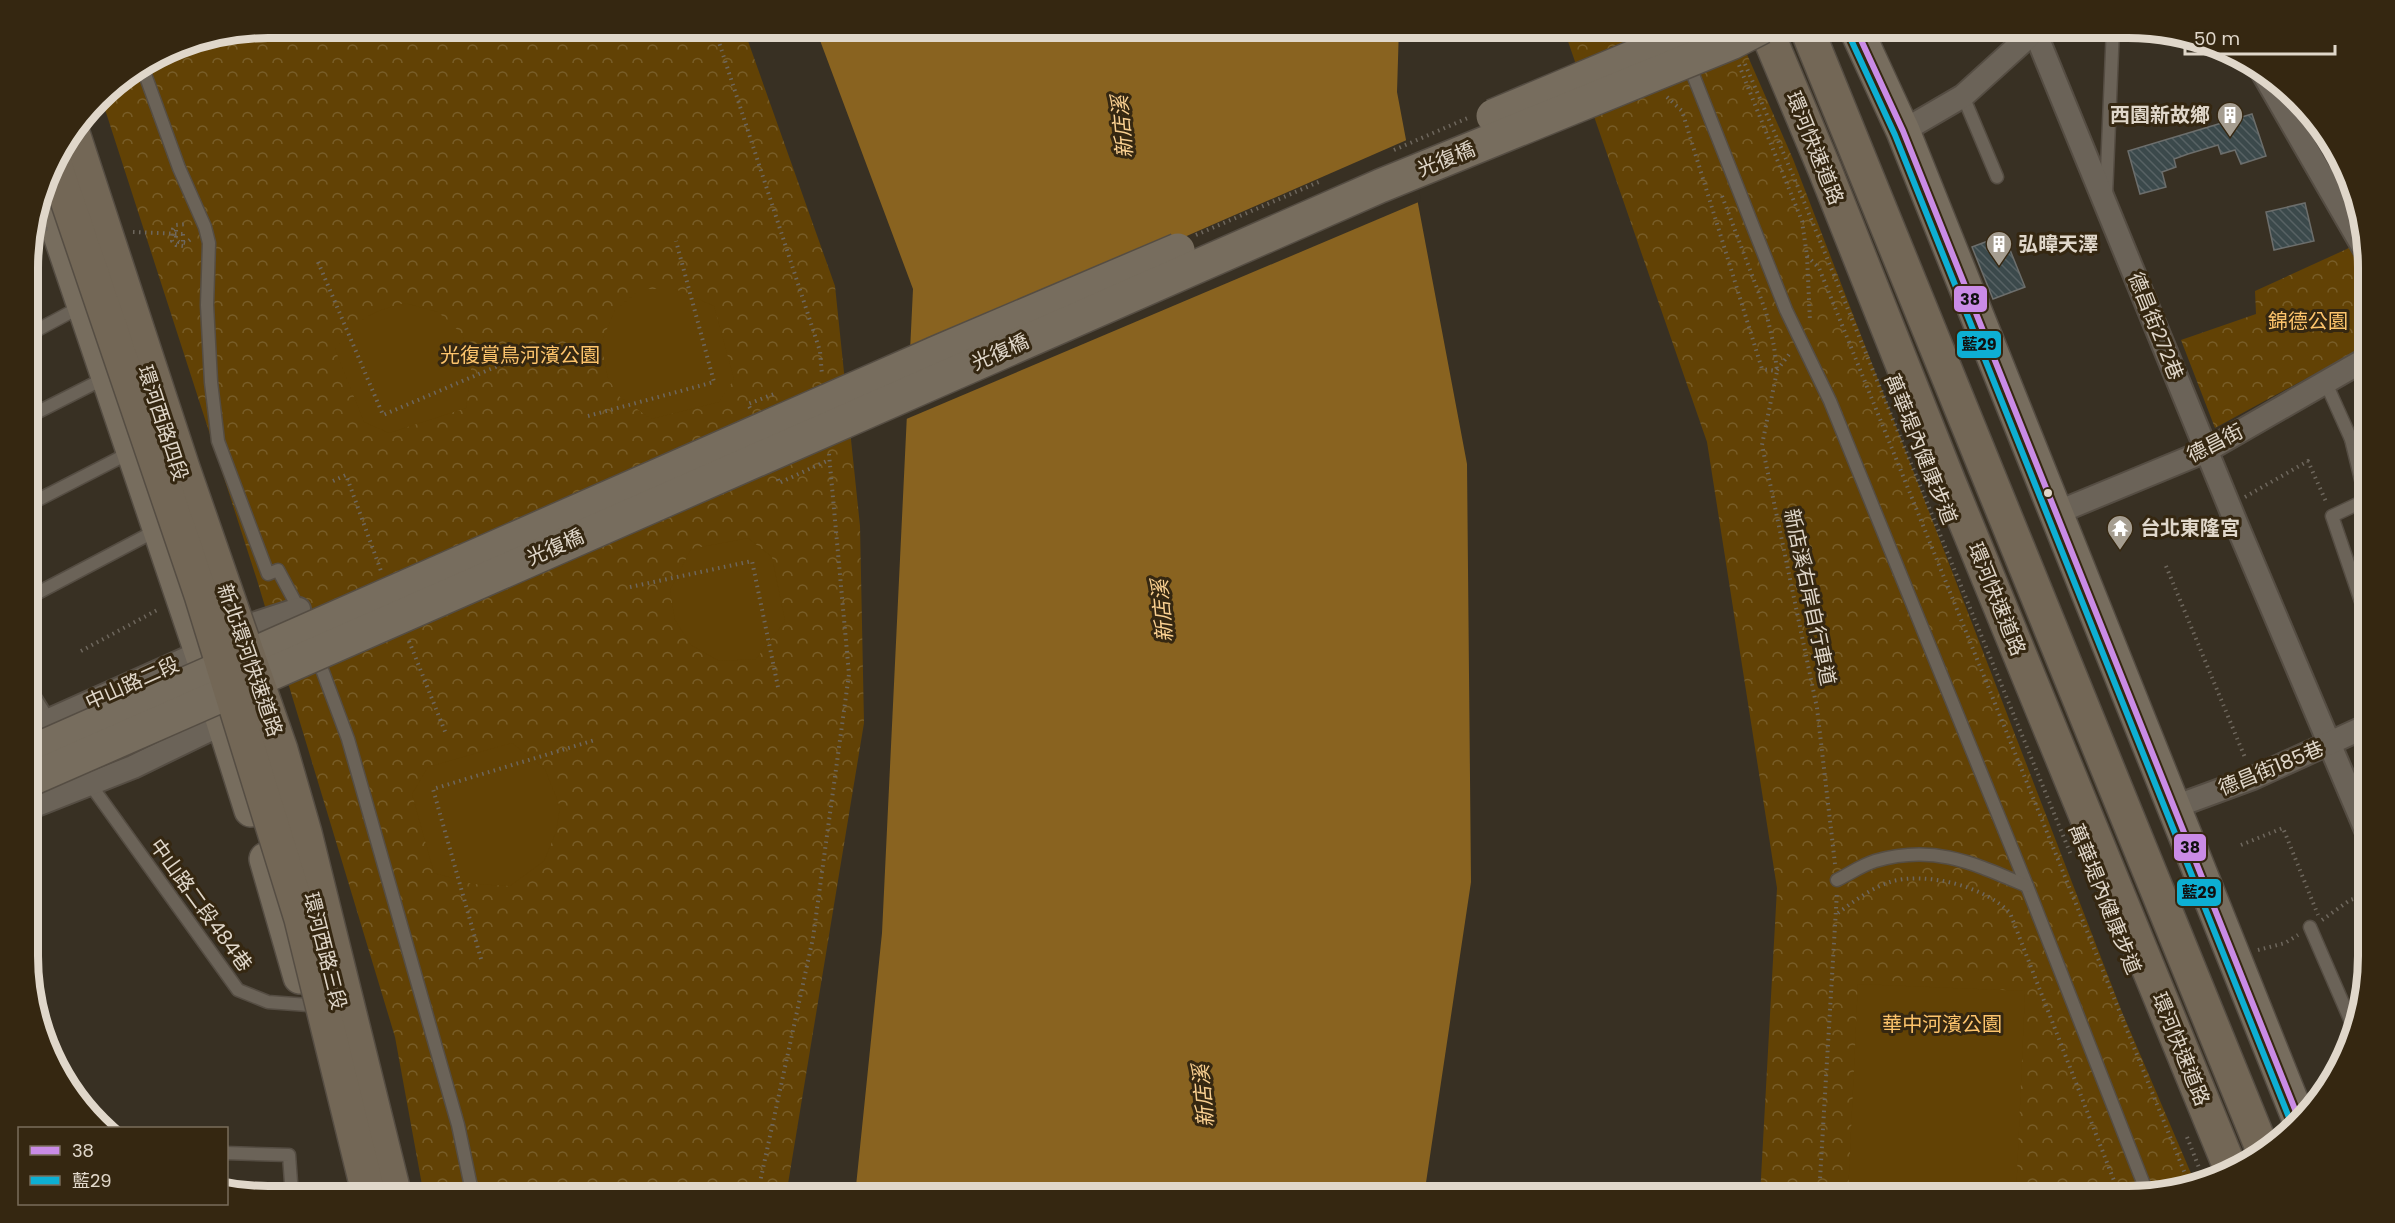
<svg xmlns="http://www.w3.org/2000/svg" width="2395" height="1223" viewBox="0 0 2395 1223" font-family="Poppins,'Noto Sans TC',sans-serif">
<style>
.forest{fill:url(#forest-crowns)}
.pitch{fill:#624205}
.water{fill:#896320}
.pier{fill:#383023}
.building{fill:url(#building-back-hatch);stroke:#6c6e6c;stroke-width:1.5}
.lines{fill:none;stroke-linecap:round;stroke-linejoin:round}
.lane-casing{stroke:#554d43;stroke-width:15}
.street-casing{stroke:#554d43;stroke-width:26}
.secondary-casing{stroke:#554d43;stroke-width:36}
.highway-casing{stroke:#554d43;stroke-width:36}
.path{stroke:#6e675d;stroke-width:4;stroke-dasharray:1.5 4.5;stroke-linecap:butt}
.lane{stroke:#6b6358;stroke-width:12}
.street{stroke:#6b6358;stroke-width:22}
.secondary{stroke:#776d5e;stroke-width:33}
.highway{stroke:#736756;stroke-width:33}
.secondary-bridge-casing{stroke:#554d43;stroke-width:36;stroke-linecap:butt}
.highway-bridge-casing{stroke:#554d43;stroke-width:36;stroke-linecap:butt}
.path-bridge{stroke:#6e675d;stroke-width:4;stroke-dasharray:1.5 4.5;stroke-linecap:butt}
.secondary-bridge{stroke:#776d5e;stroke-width:33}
.highway-bridge{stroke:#736756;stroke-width:33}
.bus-1-casing{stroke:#352711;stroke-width:10}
.bus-2-casing{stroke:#352711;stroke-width:10}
.bus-1{stroke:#ca8be6;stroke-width:6}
.bus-2{stroke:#0dafd3;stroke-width:6}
.bus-dot{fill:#e0d7ca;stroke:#352711;stroke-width:2}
.labels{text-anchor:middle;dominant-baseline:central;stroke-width:6;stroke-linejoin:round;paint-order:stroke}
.poi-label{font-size:20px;font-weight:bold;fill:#e0d7ca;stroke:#352711;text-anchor:start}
.street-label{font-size:20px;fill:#e0d7ca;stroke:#352711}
.park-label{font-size:20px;fill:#fdc46c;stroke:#352711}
.water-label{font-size:21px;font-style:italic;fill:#fad091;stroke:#352711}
.rim{fill:none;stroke:#e0d7ca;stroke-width:8}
.line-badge{stroke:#352711;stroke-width:2}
.pale-badge-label{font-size:16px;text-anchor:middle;font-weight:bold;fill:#111}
</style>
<defs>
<pattern id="forest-crowns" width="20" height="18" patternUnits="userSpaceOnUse" patternTransform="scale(1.5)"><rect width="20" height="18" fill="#624205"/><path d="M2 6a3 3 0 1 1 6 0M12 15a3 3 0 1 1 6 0" fill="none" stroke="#785d28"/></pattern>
<pattern id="building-back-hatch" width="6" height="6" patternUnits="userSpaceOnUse" patternTransform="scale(1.5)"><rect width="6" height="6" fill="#3b494b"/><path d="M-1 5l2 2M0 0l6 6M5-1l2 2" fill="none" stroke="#576264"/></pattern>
</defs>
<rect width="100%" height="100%" fill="#383023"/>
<g class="forest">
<polygon points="267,27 743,27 835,286 860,526 864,723 786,1196 424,1196 395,1037 257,580 101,97 109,87 176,45"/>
<polygon points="1563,27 1735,27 1793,159 2122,1012 2196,1185 2143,1196 1760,1196 1777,888 1707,442"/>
<polygon points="2349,248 2366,277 2366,346 2215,428 2181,340 2256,314 2255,291"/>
</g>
<g class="pitch">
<polygon points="641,289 675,289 714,306 734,379 719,402 651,419 620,397 608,378 601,343 615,310"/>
<path d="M405 303 438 312 462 334 472 362 466 408 389 433 364 422 335 349C360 318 367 313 405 303Z"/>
<polygon points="748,538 772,557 785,621 756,659 719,661 691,645 675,620 670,590 691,549"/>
<polygon points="512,743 545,769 560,807 556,832 544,861 510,886 473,884 434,873 412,794 428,767"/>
<polygon points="1858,984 2025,991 2016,1196 1848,1196"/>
</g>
<polygon class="water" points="815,27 1399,27 1397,92 1467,464 1471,882 1424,1196 855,1196 882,933 913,289"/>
<polygon class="pier" points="1409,139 1421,201 904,420 907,358"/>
<g class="building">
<polygon points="2252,114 2266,156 2241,164 2235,150 2221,154 2218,145 2188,154 2174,159 2176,167 2162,172 2166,187 2140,194 2128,151"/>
<polygon points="2305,203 2314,241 2274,250 2266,212"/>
<polygon points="2004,235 2025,287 1993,299 1972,247"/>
</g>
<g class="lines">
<g class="lane-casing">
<g id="lane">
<polyline points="1688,62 1786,310 1830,401 2027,886 2148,1195"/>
<polyline points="142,66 179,168 205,227 209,243 207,305 211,382 218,441 268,574 278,570 300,611"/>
<polyline points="1963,96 1997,177"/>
<polyline points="2324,181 2340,167"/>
<polyline points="2106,195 2113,27"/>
<polyline points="31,239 57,226"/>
<polyline points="28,335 82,306"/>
<polyline points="2325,381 2351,439 2366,500 2332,516 2367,619"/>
<polyline points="28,417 107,377"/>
<polyline points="2351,439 2367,434"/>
<polyline points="28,505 131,452"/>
<polyline points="28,598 157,530"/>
<polyline points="317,656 348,739 458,1125 473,1196"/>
<polyline points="90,784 238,990 268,1002 308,1005"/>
<path d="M1837 880C1849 874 1862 865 1875 861 1934 844 1973 863 2027 886"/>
<polyline points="2310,927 2352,1024"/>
<polyline points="226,1153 289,1155 292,1196"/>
</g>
</g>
<g class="street-casing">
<g id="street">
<polyline points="2035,32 2239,530 2368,835"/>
<polyline points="2261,70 2366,252"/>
<polyline points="1903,131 1963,96 2039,27"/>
<polyline points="2056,513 2206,451 2366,359"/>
<polyline points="28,696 44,722"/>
<polyline points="29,729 201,652 232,631 299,609"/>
<polyline points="2174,807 2253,778 2367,726"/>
<polyline points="29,808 133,767 236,717"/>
</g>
</g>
<g class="secondary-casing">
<g id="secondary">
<polyline points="1855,27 1903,131 2300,1122"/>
<polyline points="44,188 201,652 251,810"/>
<polyline points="266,859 300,977"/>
</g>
</g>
<g class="highway-casing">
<g id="highway">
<polyline points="1765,27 1825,170 1949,482 2231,1170"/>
<polyline points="1806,27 2264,1153"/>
</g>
</g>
<g class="path">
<polyline points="714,27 820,351 822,375"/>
<polyline points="1587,27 1605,43"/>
<polyline points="1745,64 1798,187 2071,855"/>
<polyline points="1739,65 1802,221 1807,256 1810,321"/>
<polyline points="1667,97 1682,111 1762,369 1777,371"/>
<polyline points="1722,196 1766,312 1774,346 1777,371 1762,445 1817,708 1835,864"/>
<polyline points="176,230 176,239 179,242 186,243 192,238"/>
<polyline points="183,234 183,246 176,245 172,241 173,229 176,225 188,224"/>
<polyline points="1807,256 1819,268 2190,1186"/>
<polyline points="318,262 383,415 528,353"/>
<polyline points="1777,370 1791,352"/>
<polyline points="750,408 748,404 774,394"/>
<polyline points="588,416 714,382 676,241"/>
<polyline points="778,479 779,483 829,460"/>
<polyline points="333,481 346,475 381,571"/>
<polyline points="2245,497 2308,461 2327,504"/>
<polyline points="2166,566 2246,760"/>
<polyline points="630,587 752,561 778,687"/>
<polyline points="409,641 446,734"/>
<polyline points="81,651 159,609"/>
<polyline points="2241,845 2283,828 2318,915"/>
<path d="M1838 913C1853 902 1871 888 1890 882 1924 871 1985 886 2010 913L2120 1196"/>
<polyline points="2322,920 2350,900 2368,894"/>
<polyline points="2258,950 2285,943 2298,935"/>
<polyline points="481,959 433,789 595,740"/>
<polyline points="2187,1137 2205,1183"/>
<polyline points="757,1196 813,938 849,674 829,454"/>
<polyline points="1819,1196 1837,892"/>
</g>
<use href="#lane" class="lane"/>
<use href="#street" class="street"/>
<use href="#secondary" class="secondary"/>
<use href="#highway" class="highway"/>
<g class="secondary-bridge-casing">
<g id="secondary-bridge">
<polyline points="1493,116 1705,27"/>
<polyline points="29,753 938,352 1178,250"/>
<polyline points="29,780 1380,186 1731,43 1762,27"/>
</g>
</g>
<g class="highway-bridge-casing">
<g id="highway-bridge">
<polyline points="73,133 183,468 281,750 305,833 395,1196"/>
<polyline points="53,159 201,595 301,919 369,1196"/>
</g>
</g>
<g class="path-bridge">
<polyline points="1394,150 1470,117"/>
<polyline points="34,229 50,229"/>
<polyline points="133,232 183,234"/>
<polyline points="1196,235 1321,181"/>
</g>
<use href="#secondary-bridge" class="secondary-bridge"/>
<use href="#highway-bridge" class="highway-bridge"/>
<g class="bus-1-casing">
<polyline id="bus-1" points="1855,27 1903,131 2300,1122"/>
</g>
<g class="bus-2-casing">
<polyline id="bus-2" points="1847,31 1895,135 2292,1125"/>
</g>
<use href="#bus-1" class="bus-1"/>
<use href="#bus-2" class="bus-2"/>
</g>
<defs>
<g id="building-pin" transform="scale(1.35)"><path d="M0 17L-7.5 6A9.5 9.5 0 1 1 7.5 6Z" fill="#a59d90" stroke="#352711"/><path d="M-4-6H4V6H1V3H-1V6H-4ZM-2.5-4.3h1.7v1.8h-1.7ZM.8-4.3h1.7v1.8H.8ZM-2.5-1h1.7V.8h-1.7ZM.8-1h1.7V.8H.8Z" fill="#fff"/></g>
<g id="temple-pin" transform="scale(1.35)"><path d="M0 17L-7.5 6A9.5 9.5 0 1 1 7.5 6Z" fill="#a59d90" stroke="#352711"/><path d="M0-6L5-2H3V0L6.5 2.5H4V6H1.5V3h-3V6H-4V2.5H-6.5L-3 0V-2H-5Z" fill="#fff"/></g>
</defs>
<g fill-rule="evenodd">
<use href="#building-pin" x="2230" y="115"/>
<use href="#building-pin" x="1999" y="244"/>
<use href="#temple-pin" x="2120" y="528"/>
</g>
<circle class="bus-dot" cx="2048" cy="493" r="5"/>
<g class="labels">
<g class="poi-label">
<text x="2210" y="115" text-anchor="end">西園新故鄉</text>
<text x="2018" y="244">弘暐天澤</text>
<text x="2140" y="528">台北東隆宮</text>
</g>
<g class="street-label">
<text transform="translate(1815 148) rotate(68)">環河快速道路</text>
<text transform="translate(1446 159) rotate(-22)">光復橋</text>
<text transform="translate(2156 326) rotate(68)">德昌街272巷</text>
<text transform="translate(1000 352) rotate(-24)">光復橋</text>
<text transform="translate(163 423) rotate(72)">環河西路四段</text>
<text transform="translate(2215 443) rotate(-27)">德昌街</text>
<text transform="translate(1921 449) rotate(68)">萬華堤內健康步道</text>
<text transform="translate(555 547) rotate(-24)">光復橋</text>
<text transform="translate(1810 597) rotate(78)">新店溪右岸自行車道</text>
<text transform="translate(1997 599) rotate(68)">環河快速道路</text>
<text transform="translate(250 660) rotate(71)">新北環河快速道路</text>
<text transform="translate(132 683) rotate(-24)">中山路二段</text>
<text transform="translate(2271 768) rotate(-22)">德昌街185巷</text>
<text transform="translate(2105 899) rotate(68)">萬華堤內健康步道</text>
<text transform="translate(201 905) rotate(54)">中山路二段484巷</text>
<text transform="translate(325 951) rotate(76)">環河西路三段</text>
<text transform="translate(2181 1049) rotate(68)">環河快速道路</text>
</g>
<g class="park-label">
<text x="2308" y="321">錦德公園</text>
<text x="520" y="355">光復賞鳥河濱公園</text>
<text x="1942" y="1024">華中河濱公園</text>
</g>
<g class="water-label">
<text transform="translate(1122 127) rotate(-95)">新店溪</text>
<text transform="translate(1162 611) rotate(-95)">新店溪</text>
<text transform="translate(1203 1096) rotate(-95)">新店溪</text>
</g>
</g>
<path d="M0 0H2395V1223H0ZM268 38H2128A230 230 0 0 1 2358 268V956A230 230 0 0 1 2128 1186H268A230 230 0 0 1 38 956V268A230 230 0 0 1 268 38Z" fill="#352711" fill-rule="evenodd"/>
<path class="rim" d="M268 38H2128A230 230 0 0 1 2358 268V956A230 230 0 0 1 2128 1186H268A230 230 0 0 1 38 956V268A230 230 0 0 1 268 38Z"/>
<g class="line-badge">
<rect x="1953" y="285" width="35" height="28" rx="6" fill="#ca8be6"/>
<rect x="1956" y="330" width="46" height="29" rx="6" fill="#0dafd3"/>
<rect x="2173" y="833" width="34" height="29" rx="6" fill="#ca8be6"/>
<rect x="2176" y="878" width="46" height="29" rx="6" fill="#0dafd3"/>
</g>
<g class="pale-badge-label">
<text x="1970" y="305">38</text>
<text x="1979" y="350">藍29</text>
<text x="2190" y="853">38</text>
<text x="2199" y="898">藍29</text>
</g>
<rect x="18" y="1127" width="210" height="78" fill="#352711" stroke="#796d5b" stroke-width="1.5"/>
<rect x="30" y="1146" width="30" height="9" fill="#ca8be6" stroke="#796d5b" stroke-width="1.5"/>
<text x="72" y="1157" font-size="18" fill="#e0d7ca">38</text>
<rect x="30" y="1176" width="30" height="9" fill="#0dafd3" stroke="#796d5b" stroke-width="1.5"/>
<text x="72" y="1187" font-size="18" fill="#e0d7ca">藍29</text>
<path d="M2185 45v9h150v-9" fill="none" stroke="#e0d7ca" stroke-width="3"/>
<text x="2194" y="45" font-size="18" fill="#e0d7ca" stroke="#352711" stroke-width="4.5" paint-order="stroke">50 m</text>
</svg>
